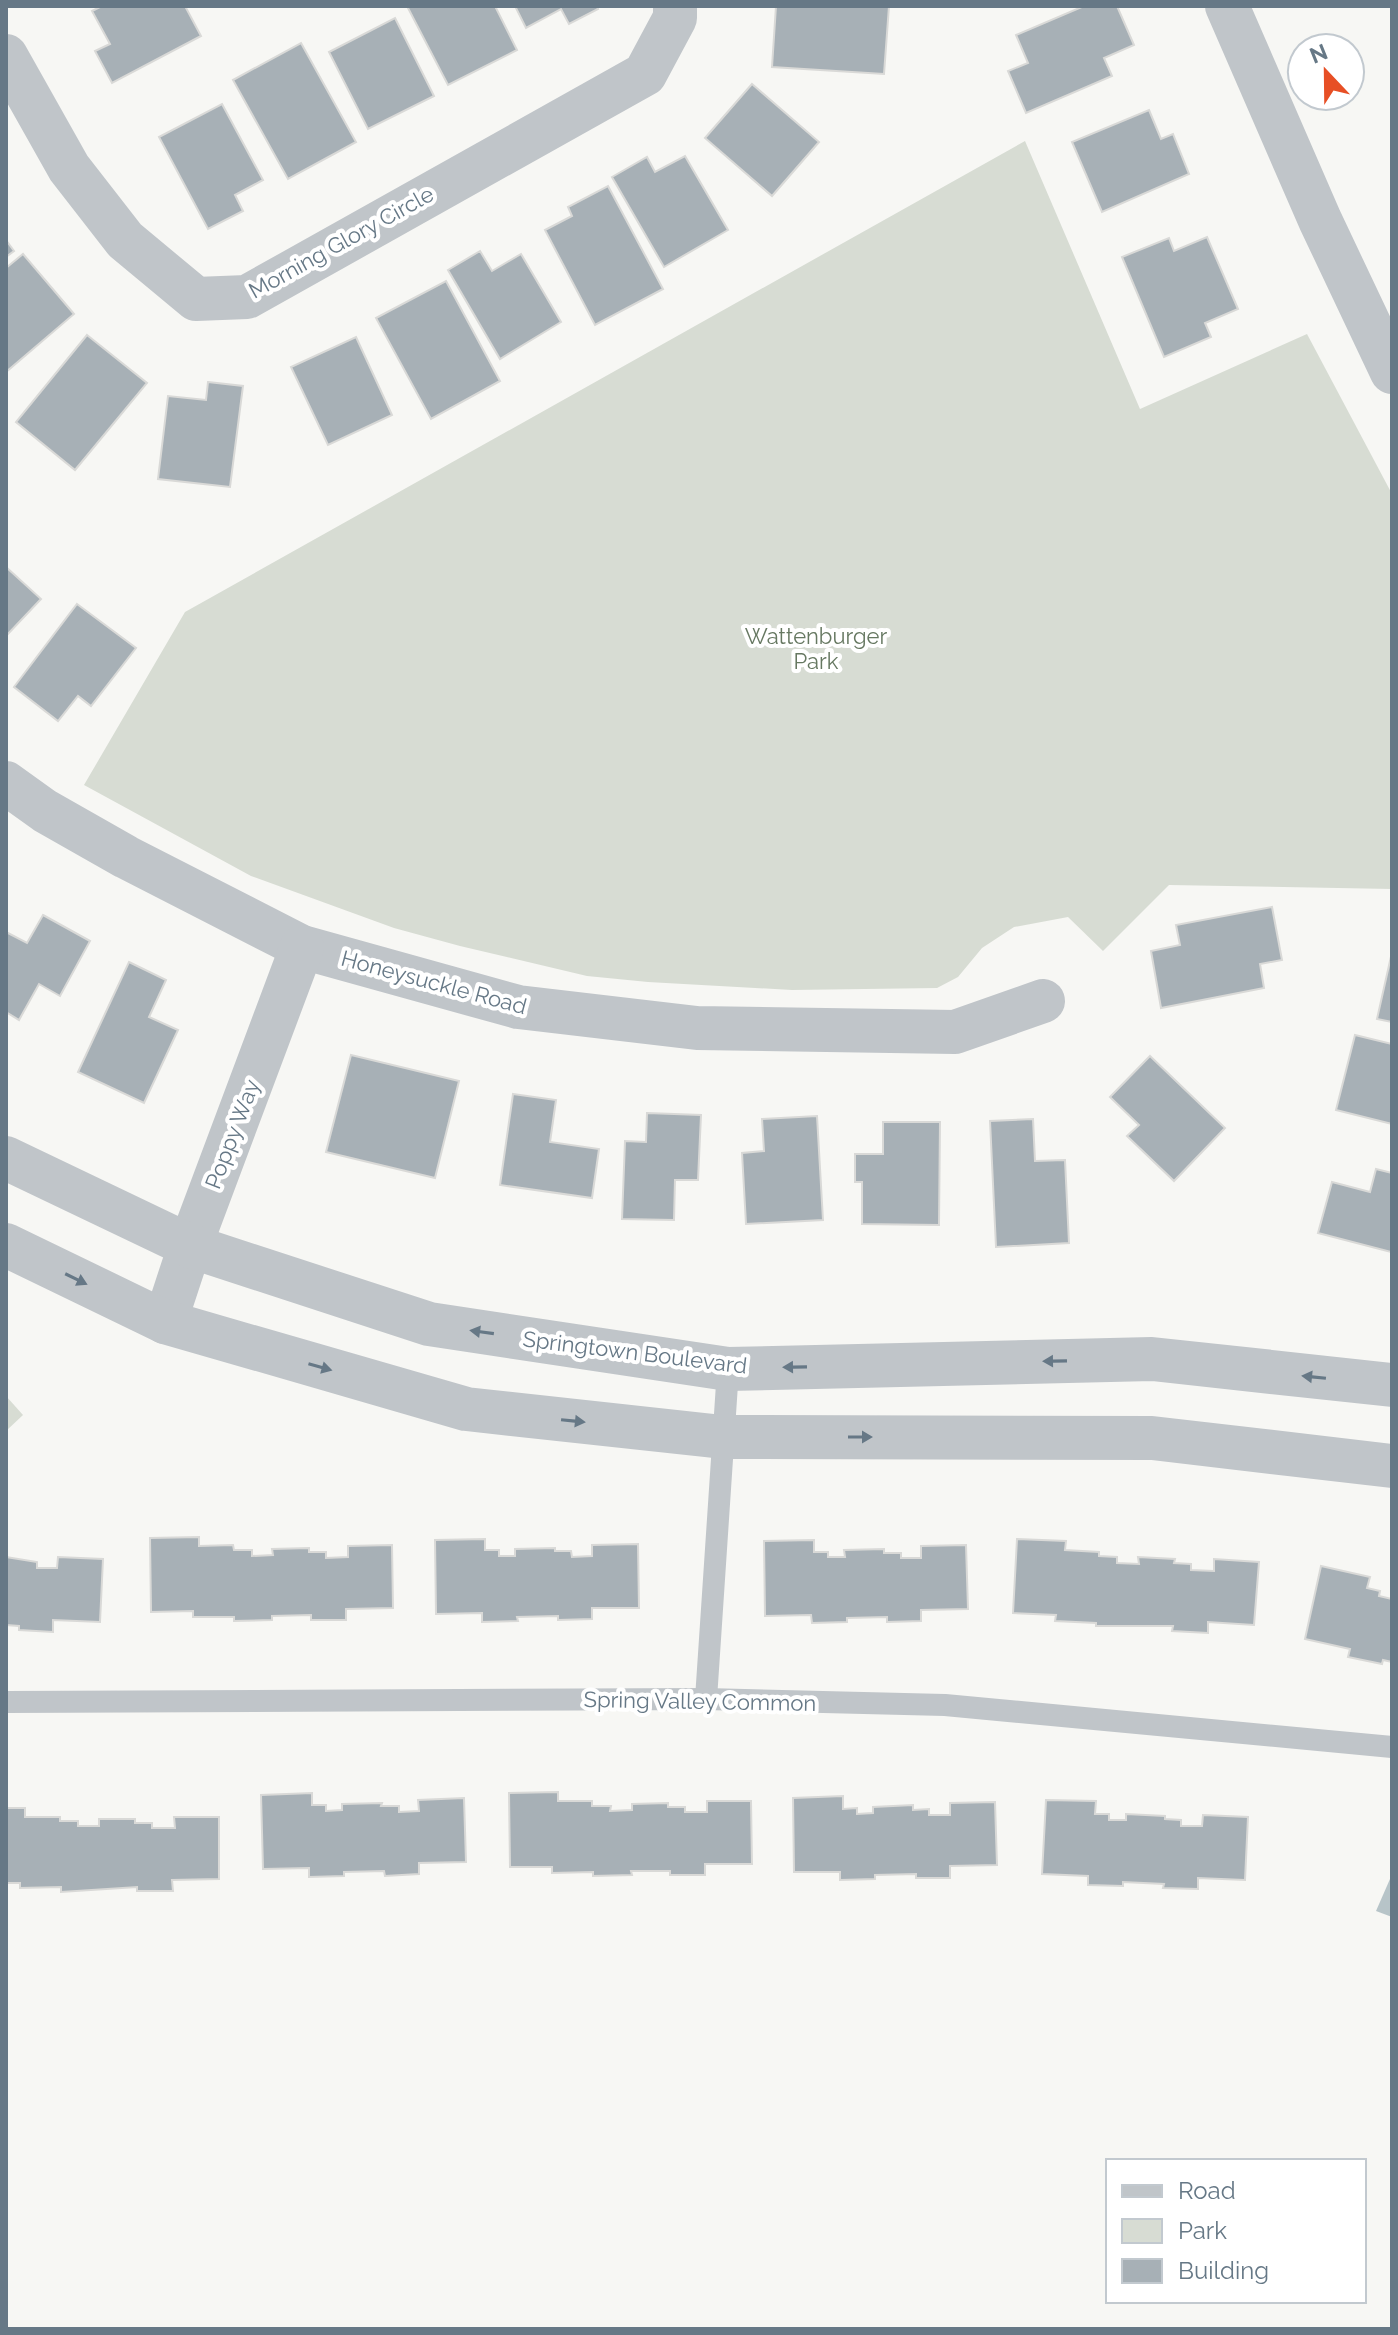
<svg xmlns="http://www.w3.org/2000/svg" width="1398" height="2335" viewBox="0 0 1398 2335" font-family="Raleway,sans-serif">
<style>
.green{fill:#d7dcd3}
.water{fill:#b7c4c8}
.building{fill:#a7b0b6;stroke:#d9d9d7;stroke-width:2}
.lines{fill:none;stroke-linecap:round;stroke-linejoin:round}
.service{stroke:#c0c5c9;stroke-width:22}
.minor{stroke:#c0c5c9;stroke-width:44}
.tertiary{stroke:#c0c5c9;stroke-width:44}
.oneway{fill:#667886}
.labels{text-anchor:middle;dominant-baseline:central;stroke-width:8;stroke-linejoin:round;paint-order:stroke}
.street-label{font-size:22px;fill:#667886;stroke:#fff}
.park-label{font-size:22px;fill:#667861;stroke:#fff}
</style>
<rect width="100%" height="100%" fill="#f7f7f4"/>
<g class="green">
<polygon points="1025,141 1140,409 1307,334 1392,494 1392,889 1169,885 1103,951 1068,917 1014,927 982,948 958,977 937,988 792,990 648,982 587,976 460,946 394,928 251,876 84,785 185,612"/>
<polygon points="6,1396 23,1415 6,1431"/>
</g>
<polygon class="water" points="1390,1879 1392,1880 1392,1917 1376,1911"/>
<g class="building">
<polygon points="102,6 185,6 201,36 112,83 95,51 110,44 92,11"/>
<polygon points="407,6 495,6 517,50 448,85"/>
<polygon points="515,6 597,6 598,9 569,24 561,9 526,28"/>
<polygon points="776,6 889,6 884,74 772,67"/>
<polygon points="1084,6 1117,6 1134,45 1104,58 1112,76 1026,113 1008,71 1028,63 1016,35"/>
<polygon points="395,18 434,96 368,129 329,52"/>
<polygon points="301,43 356,142 288,179 233,80"/>
<polygon points="752,84 819,142 772,196 705,138"/>
<polygon points="222,104 263,180 235,195 243,211 208,229 159,137"/>
<polygon points="1149,110 1161,139 1173,134 1189,174 1102,212 1072,142"/>
<polygon points="685,156 728,230 664,267 612,177 647,157 655,172"/>
<polygon points="608,186 663,289 595,325 545,230 572,216 568,207"/>
<polygon points="1207,237 1238,309 1205,323 1211,337 1164,357 1122,257 1169,238 1174,251"/>
<polygon points="6,240 14,251 6,257"/>
<polygon points="480,251 492,271 521,254 561,322 500,359 448,270"/>
<polygon points="23,254 74,314 6,372 6,268"/>
<polygon points="446,281 500,381 431,419 376,318"/>
<polygon points="87,335 147,383 75,470 16,422"/>
<polygon points="356,337 392,415 328,445 291,367"/>
<polygon points="208,382 243,386 230,487 158,479 168,396 206,400"/>
<polygon points="6,567 41,599 6,636"/>
<polygon points="77,604 136,648 91,706 78,696 58,721 14,687"/>
<polygon points="1272,907 1282,960 1260,964 1264,988 1161,1008 1151,951 1180,945 1176,925"/>
<polygon points="43,915 90,941 60,996 39,984 19,1020 6,1012 6,932 27,943"/>
<polygon points="1392,952 1392,1022 1377,1019"/>
<polygon points="129,962 166,980 149,1017 178,1030 144,1103 78,1072"/>
<polygon points="1355,1035 1392,1044 1392,1124 1336,1110"/>
<polygon points="351,1055 459,1081 435,1178 326,1152"/>
<polygon points="1150,1056 1225,1128 1174,1181 1127,1136 1139,1125 1110,1097"/>
<polygon points="513,1094 556,1100 550,1142 599,1149 592,1198 500,1185"/>
<polygon points="647,1113 701,1115 698,1180 675,1180 674,1220 622,1219 625,1141 646,1142"/>
<polygon points="817,1116 823,1220 746,1224 742,1153 764,1151 762,1119"/>
<polygon points="1033,1119 1035,1161 1065,1160 1069,1243 996,1247 990,1121"/>
<polygon points="883,1122 940,1122 939,1225 862,1224 862,1182 855,1182 855,1154 883,1154"/>
<polygon points="1376,1169 1392,1173 1391,1252 1318,1233 1332,1182 1370,1192"/>
<polygon points="199,1537 199,1546 233,1545 234,1550 252,1550 252,1556 273,1555 272,1549 309,1548 309,1552 326,1552 326,1558 348,1557 348,1546 392,1545 393,1608 346,1609 346,1620 311,1620 311,1615 272,1616 272,1620 234,1621 234,1617 193,1617 193,1611 151,1612 150,1538"/>
<polygon points="485,1539 485,1550 499,1550 499,1556 515,1556 515,1549 555,1548 555,1551 571,1551 572,1557 592,1556 592,1545 638,1544 639,1608 592,1608 592,1619 558,1620 558,1616 517,1617 518,1621 482,1622 482,1613 436,1614 435,1540"/>
<polygon points="1017,1539 1066,1541 1065,1550 1099,1552 1099,1556 1117,1557 1117,1563 1139,1564 1138,1557 1175,1559 1174,1563 1191,1564 1191,1570 1214,1571 1214,1559 1259,1562 1254,1625 1208,1622 1208,1633 1172,1631 1173,1626 1096,1626 1096,1623 1055,1621 1056,1615 1013,1613"/>
<polygon points="814,1540 814,1552 828,1552 828,1557 845,1557 844,1550 884,1549 884,1553 901,1553 901,1558 921,1558 921,1546 966,1545 968,1609 921,1610 921,1621 887,1622 887,1617 847,1618 847,1622 812,1623 811,1615 765,1616 764,1541"/>
<polygon points="6,1557 37,1562 37,1568 57,1568 58,1557 103,1559 100,1622 53,1620 53,1632 19,1630 19,1626 6,1625"/>
<polygon points="1321,1566 1370,1577 1367,1588 1380,1591 1379,1596 1392,1599 1392,1662 1383,1660 1382,1664 1348,1657 1350,1649 1305,1639"/>
<polygon points="558,1792 558,1801 592,1801 592,1806 611,1806 610,1811 632,1810 632,1804 668,1803 668,1807 685,1807 685,1812 707,1812 707,1801 751,1801 752,1864 705,1864 705,1875 670,1875 670,1871 631,1871 632,1875 593,1876 593,1872 552,1873 552,1867 510,1867 509,1793"/>
<polygon points="312,1793 312,1805 326,1805 326,1811 342,1810 342,1804 382,1803 381,1806 399,1806 399,1812 419,1811 418,1800 464,1798 466,1862 419,1863 419,1874 385,1876 384,1871 344,1872 344,1876 309,1877 309,1868 263,1869 261,1795"/>
<polygon points="843,1796 843,1809 857,1808 857,1814 873,1813 873,1807 913,1805 913,1810 929,1809 929,1815 950,1815 950,1803 995,1802 997,1865 950,1866 950,1878 916,1878 916,1874 875,1875 875,1879 840,1880 840,1872 794,1872 793,1798"/>
<polygon points="1046,1800 1096,1801 1095,1814 1109,1814 1109,1820 1126,1820 1126,1814 1165,1816 1165,1819 1181,1820 1181,1826 1202,1826 1203,1815 1248,1817 1245,1880 1198,1878 1198,1889 1163,1888 1164,1884 1123,1882 1123,1886 1088,1885 1088,1876 1042,1874"/>
<polygon points="6,1808 25,1808 25,1817 60,1817 60,1821 78,1821 78,1826 99,1826 99,1819 135,1819 135,1823 152,1823 152,1828 175,1828 174,1817 219,1817 219,1879 172,1880 173,1891 137,1891 137,1887 61,1892 61,1887 20,1888 20,1883 6,1883"/>
</g>
<g class="lines">
<g class="service">
<polyline points="706,1699 728,1369"/>
<polyline points="6,1702 706,1699 945,1705 1392,1747"/>
</g>
<g class="minor">
<polyline points="1227,6 1320,220 1392,372"/>
<polyline points="6,56 69,168 125,240 196,299 247,297 645,74 675,18 675,6"/>
<polyline points="6,783 45,811 126,857 302,947 518,1007 697,1028 955,1032 1043,1001"/>
<polyline points="165,1322 190,1246 302,947"/>
</g>
<g class="tertiary">
<polyline points="6,1158 190,1246 429,1324 728,1369 1152,1359 1392,1385"/>
<polyline points="6,1245 165,1322 466,1409 723,1437 1152,1438 1392,1466"/>
</g>
</g>
<defs><path id="oneway-solid" d="M-6-.8H1V-3.2L6.5 0L1 3.2V.8H-6Z" transform="scale(2)"/></defs>
<g class="oneway">
<use href="#oneway-solid" transform="translate(76 1279) rotate(26)"/>
<use href="#oneway-solid" transform="translate(482 1332) rotate(-172)"/>
<use href="#oneway-solid" transform="translate(1055 1361) rotate(179)"/>
<use href="#oneway-solid" transform="translate(320 1367) rotate(16)"/>
<use href="#oneway-solid" transform="translate(795 1367) rotate(179)"/>
<use href="#oneway-solid" transform="translate(1314 1377) rotate(-174)"/>
<use href="#oneway-solid" transform="translate(573 1421) rotate(6)"/>
<use href="#oneway-solid" transform="translate(860 1437)"/>
</g>
<g class="labels">
<g class="street-label">
<text transform="translate(341 242) rotate(-29)">Morning Glory Circle</text>
<text transform="translate(434 982) rotate(15)">Honeysuckle Road</text>
<text transform="translate(232 1134) rotate(-69)">Poppy Way</text>
<text transform="translate(635 1352) rotate(7)">Springtown Boulevard</text>
<text transform="translate(700 1701) rotate(1)">Spring Valley Common</text>
</g>
<g class="park-label">
<text x="816" y="636">Wattenburger<tspan x="816" dy="25">Park</tspan></text>
</g>
</g>
<rect width="1398" height="2335" fill="none" stroke="#667886" stroke-width="16"/>
<rect x="1106" y="2159" width="260" height="144" fill="#ffffff" stroke="#c2c9cf" stroke-width="2"/>
<rect x="1122" y="2185" width="40" height="12" fill="#c0c5c9" stroke="#c2c9cf" stroke-width="2"/>
<text x="1178" y="2199" font-size="24" fill="#667886">Road</text>
<rect x="1122" y="2219" width="40" height="24" fill="#d7dcd3" stroke="#c2c9cf" stroke-width="2"/>
<text x="1178" y="2239" font-size="24" fill="#667886">Park</text>
<rect x="1122" y="2259" width="40" height="24" fill="#a7b0b6" stroke="#c2c9cf" stroke-width="2"/>
<text x="1178" y="2279" font-size="24" fill="#667886">Building</text>
<g transform="translate(1326 72) rotate(338)"><circle r="38" fill="#ffffff" stroke="#c2c9cf" stroke-width="2"/>
<path d="M0-6L14 30L0 20L-14 30Z" fill="#e74f25"/>
<text y="-12" font-size="22" font-weight="bold" text-anchor="middle" fill="#667886">N</text>
</g>
</svg>
